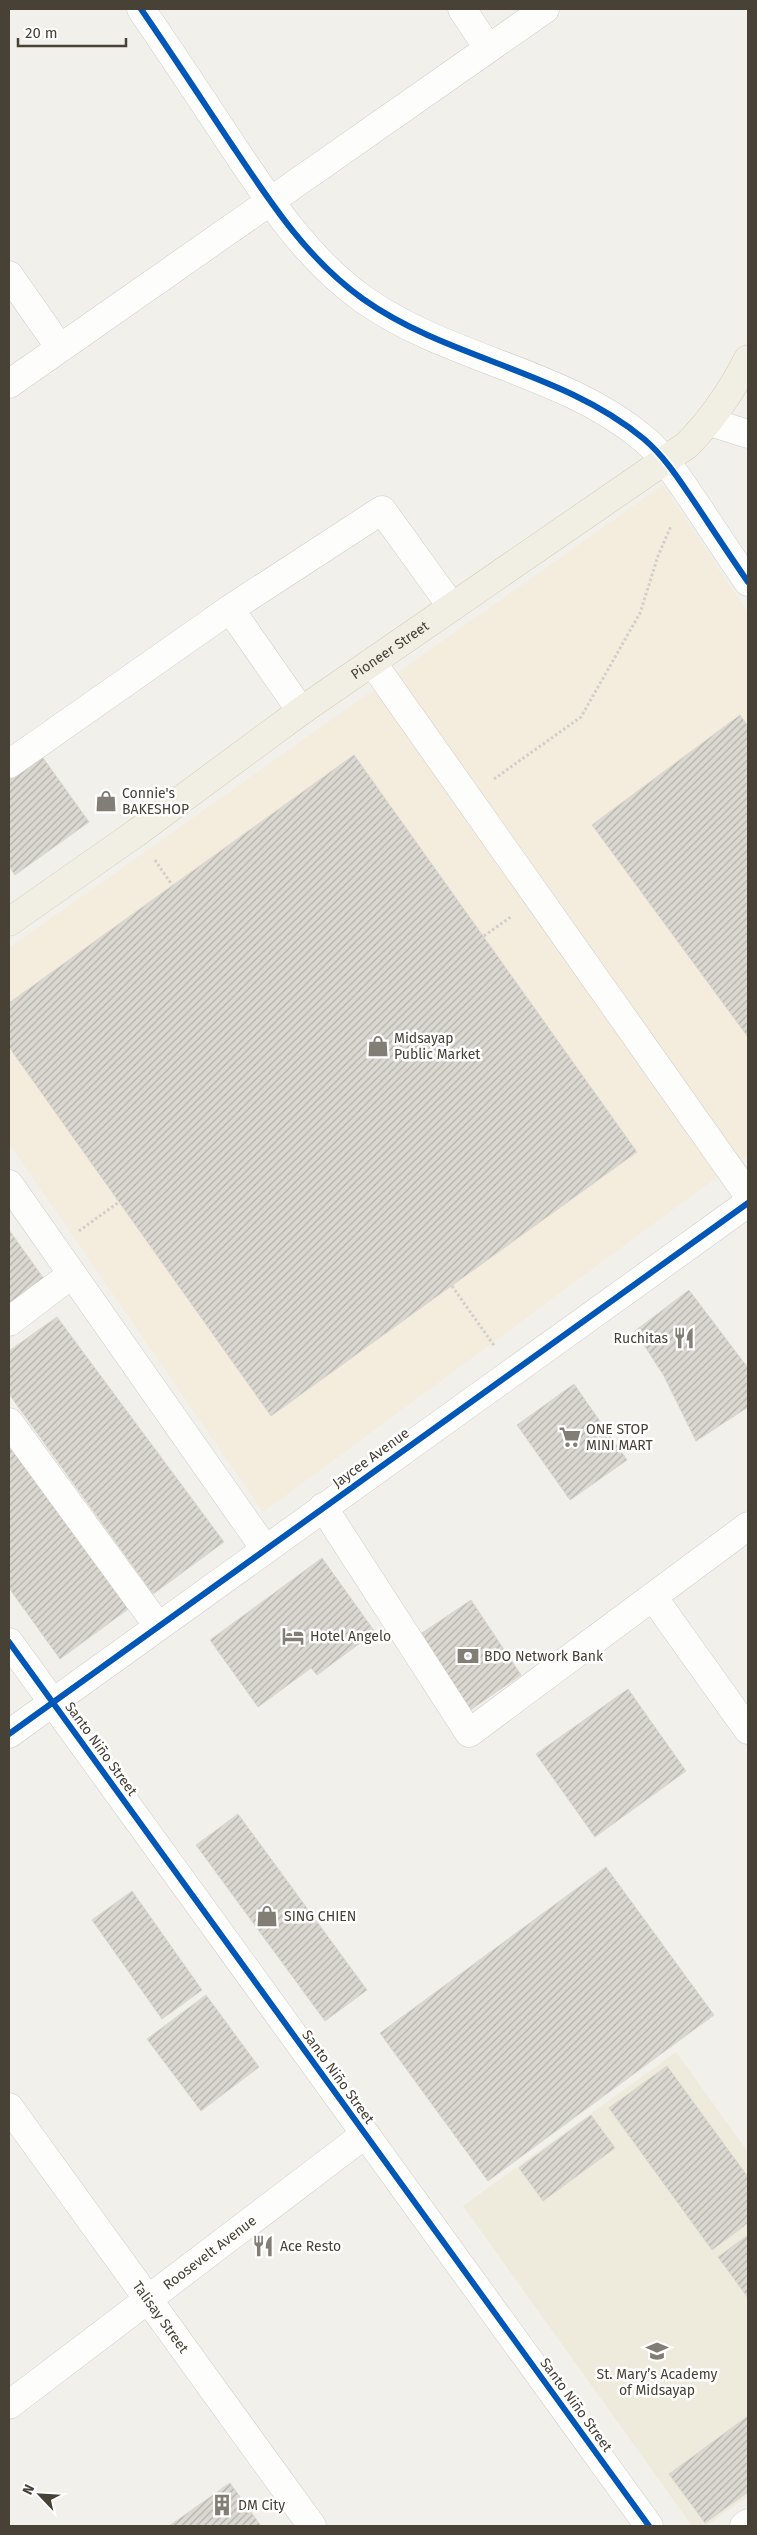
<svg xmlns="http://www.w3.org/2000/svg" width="757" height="2535" viewBox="0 0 757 2535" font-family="'Fira Sans',sans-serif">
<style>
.commercial{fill:#f4ecdd}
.education{fill:#efebdc}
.building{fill:url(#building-hatch);stroke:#d9d7d0}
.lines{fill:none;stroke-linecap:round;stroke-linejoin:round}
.minor-casing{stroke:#cfcdc8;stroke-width:29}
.major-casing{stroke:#d3cdb7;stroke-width:29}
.path{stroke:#d2cfcb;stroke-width:3;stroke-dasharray:2.5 2.5;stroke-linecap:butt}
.minor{stroke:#fdfdfc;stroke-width:28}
.major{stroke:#f1eee4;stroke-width:28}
.cycleway-casing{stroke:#fff;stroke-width:9}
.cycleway{stroke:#0057b8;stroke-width:6}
.labels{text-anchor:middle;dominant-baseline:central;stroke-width:5;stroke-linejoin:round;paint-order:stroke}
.street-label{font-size:14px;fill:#474136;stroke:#fff}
.poi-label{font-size:14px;fill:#474136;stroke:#fff;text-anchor:start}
</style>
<defs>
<pattern id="building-hatch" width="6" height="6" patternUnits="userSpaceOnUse" patternTransform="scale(1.25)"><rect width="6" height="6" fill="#dbd8d2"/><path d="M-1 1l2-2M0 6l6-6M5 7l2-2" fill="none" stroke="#b3b1ab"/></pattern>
</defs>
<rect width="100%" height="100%" fill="#f1f0ea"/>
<polygon class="commercial" points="663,485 748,613 748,1154 263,1512 9,1143 9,948"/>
<polygon class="education" points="676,2052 748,2152 748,2496 706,2526 692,2526 463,2206"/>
<g class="building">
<polygon points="740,715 748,726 748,1037 592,825"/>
<polygon points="41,755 89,822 15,875 9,866 9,779"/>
<polygon points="354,755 637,1152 271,1416 9,1047 9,1003"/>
<polygon points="9,1230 47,1283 9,1310"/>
<polygon points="689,1290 748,1368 748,1407 696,1441 664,1376 635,1331"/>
<polygon points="57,1317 224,1542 153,1594 9,1394 9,1351"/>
<polygon points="574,1384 627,1460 570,1500 517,1425"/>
<polygon points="9,1442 131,1607 60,1659 9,1588"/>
<polygon points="322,1558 375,1632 317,1675 311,1668 258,1707 210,1640"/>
<polygon points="471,1600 521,1675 466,1713 416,1637"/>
<polygon points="628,1689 686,1771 595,1837 536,1754"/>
<polygon points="238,1814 367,1990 325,2021 196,1845"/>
<polygon points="606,1867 714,2015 488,2181 380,2033"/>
<polygon points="132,1891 202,1990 162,2019 92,1920"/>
<polygon points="206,1995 259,2067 201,2111 147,2039"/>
<polygon points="667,2066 748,2177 748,2223 712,2250 609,2108"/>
<polygon points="591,2115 615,2148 543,2201 519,2168"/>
<polygon points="748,2235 748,2298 718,2257"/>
<polygon points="748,2416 748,2492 705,2523 669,2474"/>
<polygon points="230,2483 261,2526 169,2526"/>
</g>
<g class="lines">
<g class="minor-casing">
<g id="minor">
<path d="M141 9C172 54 202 100 232 145 270 202 307 259 363 299 449 360 563 371 644 439 665 457 680 481 695 503 713 530 730 556 748 582"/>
<polyline points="462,9 488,48"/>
<polyline points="9,275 60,348"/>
<polyline points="9,384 545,9"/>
<polyline points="710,422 748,434"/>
<polyline points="230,609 301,711"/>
<polyline points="372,662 748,1195"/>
<polyline points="9,764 230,609 382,510 452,607"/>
<polyline points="9,1184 265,1549"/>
<polyline points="9,1321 72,1274 9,1322"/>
<polyline points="9,1422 158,1626"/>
<polyline points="323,1507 469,1733 748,1526"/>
<polyline points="653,1597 748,1730"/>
<polyline points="9,1642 649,2526"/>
<polyline points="9,1734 748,1203"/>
<path id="s1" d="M9 2107 312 2526"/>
<path id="s2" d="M9 2405 364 2135"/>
<polyline points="744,2526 748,2523"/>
</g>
</g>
<g class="major-casing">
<g id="major">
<path id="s3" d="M9 922 136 833 301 711 687 445C713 419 731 392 748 359"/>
</g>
</g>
<g class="path">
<polyline points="494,779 581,717 640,613 658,556 671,526"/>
<polyline points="155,860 172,885"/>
<polyline points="484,936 512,916"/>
<polyline points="79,1231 119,1202"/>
<polyline points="452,1286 495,1347"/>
</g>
<use href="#minor" class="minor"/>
<use href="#major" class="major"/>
<g class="cycleway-casing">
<g id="cycleway">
<path d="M141 9C172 54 202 100 232 145 270 202 307 259 363 299 449 360 563 371 644 439 665 457 680 481 695 503 713 530 730 556 748 582"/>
<polyline points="9,1642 649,2526"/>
<polyline points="9,1734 748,1203"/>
</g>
</g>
<use href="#cycleway" class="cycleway"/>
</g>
<defs>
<g id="shop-bare" transform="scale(1.725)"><path d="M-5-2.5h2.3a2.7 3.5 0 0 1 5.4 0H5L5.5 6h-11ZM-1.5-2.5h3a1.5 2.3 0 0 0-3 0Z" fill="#827e75" stroke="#fff" stroke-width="2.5" paint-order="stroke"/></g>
<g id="restaurant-bare" transform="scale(1.725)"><path d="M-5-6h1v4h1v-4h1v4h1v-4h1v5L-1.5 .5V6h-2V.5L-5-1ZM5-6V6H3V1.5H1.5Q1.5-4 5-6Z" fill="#827e75" stroke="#fff" stroke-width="2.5" paint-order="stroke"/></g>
<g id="supermarket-bare" transform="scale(1.725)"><path d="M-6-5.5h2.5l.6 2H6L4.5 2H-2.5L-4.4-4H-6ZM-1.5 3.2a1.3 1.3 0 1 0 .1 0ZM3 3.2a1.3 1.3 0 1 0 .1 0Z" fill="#827e75" stroke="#fff" stroke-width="2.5" paint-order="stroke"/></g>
<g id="hotel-bare" transform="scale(1.725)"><path d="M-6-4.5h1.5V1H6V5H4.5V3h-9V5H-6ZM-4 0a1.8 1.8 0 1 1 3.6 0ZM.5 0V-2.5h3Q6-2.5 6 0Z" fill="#827e75" stroke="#fff" stroke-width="2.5" paint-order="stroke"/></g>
<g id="bank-bare" transform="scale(1.725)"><path d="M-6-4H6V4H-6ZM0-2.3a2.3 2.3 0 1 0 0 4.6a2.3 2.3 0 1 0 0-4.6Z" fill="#827e75" stroke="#fff" stroke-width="2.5" paint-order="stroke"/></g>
<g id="school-bare" transform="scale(1.725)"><path d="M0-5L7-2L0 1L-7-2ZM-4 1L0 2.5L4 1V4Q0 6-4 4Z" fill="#827e75" stroke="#fff" stroke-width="2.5" paint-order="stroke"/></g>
<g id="building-bare" transform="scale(1.725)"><path d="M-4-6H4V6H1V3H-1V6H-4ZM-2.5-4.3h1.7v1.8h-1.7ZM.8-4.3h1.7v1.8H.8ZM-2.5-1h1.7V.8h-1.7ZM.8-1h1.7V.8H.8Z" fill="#827e75" stroke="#fff" stroke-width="2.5" paint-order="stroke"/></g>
</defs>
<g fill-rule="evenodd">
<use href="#shop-bare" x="106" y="801"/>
<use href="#shop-bare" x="378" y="1046"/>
<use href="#restaurant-bare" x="684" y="1338"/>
<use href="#supermarket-bare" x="570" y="1437"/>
<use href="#hotel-bare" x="293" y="1636"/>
<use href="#bank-bare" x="468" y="1656"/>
<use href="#shop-bare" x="267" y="1916"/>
<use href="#restaurant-bare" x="263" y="2246"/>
<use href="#school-bare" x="657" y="2351"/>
<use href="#building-bare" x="222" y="2505"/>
</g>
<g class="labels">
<g class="street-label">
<text stroke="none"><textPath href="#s3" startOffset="468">Pioneer Street</textPath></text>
<text transform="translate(371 1458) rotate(-36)">Jaycee Avenue</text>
<text transform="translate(101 1749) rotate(54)">Santo Niño Street</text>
<text transform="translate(338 2077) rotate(54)">Santo Niño Street</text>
<text stroke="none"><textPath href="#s2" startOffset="252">Roosevelt Avenue</textPath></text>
<text stroke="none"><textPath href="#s1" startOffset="259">Talisay Street</textPath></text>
<text transform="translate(576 2405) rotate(54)">Santo Niño Street</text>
</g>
<g class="poi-label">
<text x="122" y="793">Connie's<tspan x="122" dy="16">BAKESHOP</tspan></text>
<text x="394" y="1038">Midsayap<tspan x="394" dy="16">Public Market</tspan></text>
<text x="668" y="1338" text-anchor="end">Ruchitas</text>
<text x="586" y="1429">ONE STOP<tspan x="586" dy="16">MINI MART</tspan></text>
<text x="310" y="1636">Hotel Angelo</text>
<text x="484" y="1656">BDO Network Bank</text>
<text x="284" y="1916">SING CHIEN</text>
<text x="280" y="2246">Ace Resto</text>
<text x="657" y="2374" text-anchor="middle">St. Mary’s Academy<tspan x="657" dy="16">of Midsayap</tspan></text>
<text x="238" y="2505">DM City</text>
</g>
</g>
<rect width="757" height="2535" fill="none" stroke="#474136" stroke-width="20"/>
<g transform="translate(40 2495) rotate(295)" stroke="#ffffff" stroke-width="4" paint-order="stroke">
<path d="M0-4L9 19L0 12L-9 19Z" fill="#474136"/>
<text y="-8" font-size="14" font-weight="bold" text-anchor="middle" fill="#474136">N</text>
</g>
<path d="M18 38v8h108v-8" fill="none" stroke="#474136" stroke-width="2.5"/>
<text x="25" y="38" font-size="15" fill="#474136" stroke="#ffffff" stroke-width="4" paint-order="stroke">20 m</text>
</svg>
